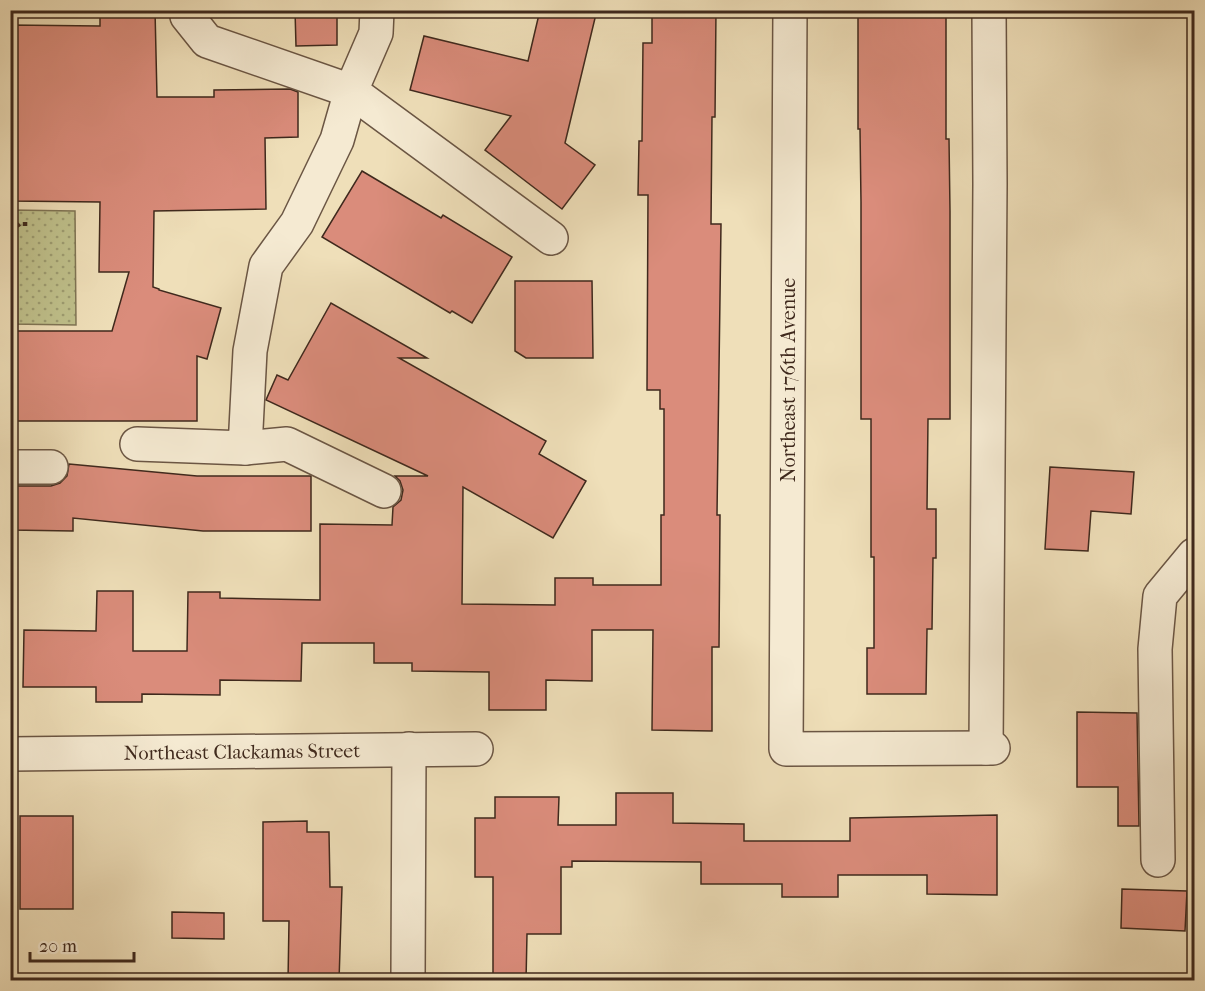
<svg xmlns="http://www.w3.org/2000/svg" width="1205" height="991" viewBox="0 0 1205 991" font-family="'IM FELL French Canon',serif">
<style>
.park{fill:url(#park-dots);stroke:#7f7454;stroke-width:1.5}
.building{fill:#da8c7b;stroke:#3f291d;stroke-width:1.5}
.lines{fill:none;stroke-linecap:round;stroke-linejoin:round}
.minor-casing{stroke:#6b5644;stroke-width:36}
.path{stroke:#3f291d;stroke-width:4;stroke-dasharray:4.5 3;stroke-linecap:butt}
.minor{stroke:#f5ead2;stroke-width:33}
.labels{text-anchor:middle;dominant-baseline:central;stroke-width:6;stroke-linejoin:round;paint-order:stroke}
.street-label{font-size:20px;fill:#3f291d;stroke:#f5ead2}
</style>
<defs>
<pattern id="park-dots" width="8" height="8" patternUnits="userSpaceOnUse" patternTransform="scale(1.5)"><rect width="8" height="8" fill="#bfc08b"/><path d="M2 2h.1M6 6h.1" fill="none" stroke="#9d9c71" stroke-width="1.8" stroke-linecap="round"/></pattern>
</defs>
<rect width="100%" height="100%" fill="#efdfb9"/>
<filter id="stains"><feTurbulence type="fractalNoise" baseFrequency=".00333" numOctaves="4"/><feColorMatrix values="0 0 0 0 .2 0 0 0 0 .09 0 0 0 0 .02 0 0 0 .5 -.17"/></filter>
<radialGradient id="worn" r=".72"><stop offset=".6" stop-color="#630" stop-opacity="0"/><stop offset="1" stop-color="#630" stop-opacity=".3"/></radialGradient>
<polygon class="park" points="11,210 75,211 76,325 11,324"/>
<g class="building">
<polygon points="100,10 155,10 157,97 214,97 214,90 290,89 298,92 298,137 265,138 266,209 154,211 153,287 159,289 159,290 221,308 207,359 197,356 197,421 10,421 10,331 112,331 129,272 99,272 100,202 10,201 10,25 100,26"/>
<polygon points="295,10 337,10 337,45 296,46"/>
<polygon points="540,10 582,10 596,14 565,143 595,165 562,209 485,150 511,116 410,90 424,36 528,61"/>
<polygon points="652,10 716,10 715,117 712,117 711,224 721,224 717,515 720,515 719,647 712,647 712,731 652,730 653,630 592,630 592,681 546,680 546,710 489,710 489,672 412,671 412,663 374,663 374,643 302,643 301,681 220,680 220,695 142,694 142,702 96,702 96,687 23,687 24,630 96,631 97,591 133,591 133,651 187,651 188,592 220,592 220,598 320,600 320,524 392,525 393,507 401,500 403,490 400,481 395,476 428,476 266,400 277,375 288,380 331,303 427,358 399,358 546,441 539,454 586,481 553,538 463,487 462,604 555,605 555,578 593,578 593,585 661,585 661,515 664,515 664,409 660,409 660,390 647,390 648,195 638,195 639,141 642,141 643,43 652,43"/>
<polygon points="858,10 946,10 946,139 949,139 950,211 950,419 928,419 927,509 936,509 936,558 933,558 932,629 927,629 926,694 867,694 867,648 874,648 874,557 871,557 871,419 861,419 861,202 860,129 858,129"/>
<polygon points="362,171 441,218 443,215 512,257 472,323 452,311 450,313 322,237"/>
<polygon points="515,281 592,281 593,358 526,358 515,351"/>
<polygon points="69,464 197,476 311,476 311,531 203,531 73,518 73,531 10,530 10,486 51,486 60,483 67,476"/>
<polygon points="1050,467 1134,472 1131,514 1091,511 1088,551 1045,549"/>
<polygon points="1077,712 1137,713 1139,826 1118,826 1118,787 1077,787"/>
<polygon points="616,793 673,793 673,823 744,824 744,841 850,841 850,818 997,815 997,895 927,894 927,875 838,875 838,897 782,897 782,884 701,884 701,862 572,861 572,867 561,867 561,934 527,934 526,981 493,981 493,877 475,877 475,818 495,818 495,797 559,797 558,825 616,825"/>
<rect x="20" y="816" width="53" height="93"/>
<polygon points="307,821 307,832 329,832 330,887 342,887 339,981 288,981 289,921 263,921 263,822"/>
<polygon points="1122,889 1187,891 1185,931 1121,928"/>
<polygon points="172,912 224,913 224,939 172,938"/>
</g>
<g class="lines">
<g class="minor-casing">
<g id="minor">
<polyline points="377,10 376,33 351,91 551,238"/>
<polyline points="790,10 786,749 993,748"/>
<polyline points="137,444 245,448 250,351 266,266 297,223 337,140 351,91 207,41 187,16 187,10"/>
<polyline points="245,448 287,444 384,491"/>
<polyline points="10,467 51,467"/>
<polyline points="986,748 990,184 989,10"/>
<path id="s1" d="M10 754 476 749"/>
<polyline points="1158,860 1155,649 1160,596 1194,555"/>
<polyline points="408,980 409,749"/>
</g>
</g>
<polyline class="path" points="10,231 20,224 30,224"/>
<use href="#minor" class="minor"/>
</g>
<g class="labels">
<g class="street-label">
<text transform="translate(788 380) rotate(-90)">Northeast 176th Avenue</text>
<text stroke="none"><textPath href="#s1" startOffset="232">Northeast Clackamas Street</textPath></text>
</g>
</g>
<rect width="1205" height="991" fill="none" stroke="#efdfb9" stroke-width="36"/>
<rect x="12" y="12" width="1181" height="967" fill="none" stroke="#3f291d" stroke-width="3"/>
<rect x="18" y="18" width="1169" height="955" fill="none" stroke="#3f291d" stroke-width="1.5"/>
<path d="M30 952v9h104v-9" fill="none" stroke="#3f291d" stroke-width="3"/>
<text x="39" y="952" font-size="18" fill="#3f291d" stroke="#f5ead2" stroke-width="4.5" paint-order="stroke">20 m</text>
<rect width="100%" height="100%" filter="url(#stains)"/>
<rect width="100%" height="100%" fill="url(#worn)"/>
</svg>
